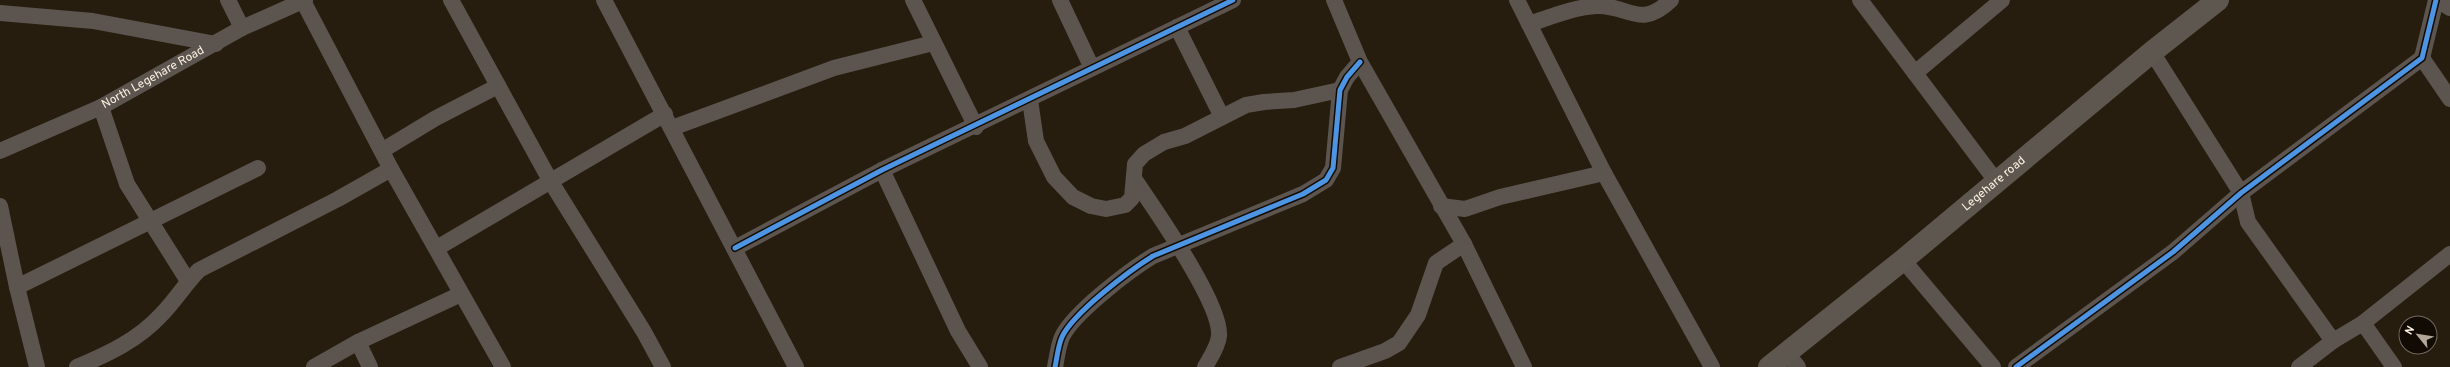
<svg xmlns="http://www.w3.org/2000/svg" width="2450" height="367" viewBox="0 0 2450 367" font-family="Overpass,sans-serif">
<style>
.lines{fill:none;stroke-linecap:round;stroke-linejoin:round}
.minor{stroke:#5c554f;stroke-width:16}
.secondary{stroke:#5e574f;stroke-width:22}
.cycleway-casing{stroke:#120b03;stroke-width:8}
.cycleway{stroke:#4d94e3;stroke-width:5}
.labels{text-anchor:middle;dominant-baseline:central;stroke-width:3;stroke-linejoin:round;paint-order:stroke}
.street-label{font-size:12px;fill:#fdf2e2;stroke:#120b03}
</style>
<rect width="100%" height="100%" fill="#261d0e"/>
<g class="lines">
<g class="minor">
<polyline points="228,0 242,28"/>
<polyline points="451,0 551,182 644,332 663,367"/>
<polyline points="604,0 796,367"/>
<polyline points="913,0 976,127"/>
<polyline points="1060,0 1092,68"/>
<polyline points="1334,0 1360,62 1464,244 1524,367"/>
<polyline points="1517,0 1604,173 1712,367"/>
<polyline points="1860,0 1996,181"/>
<polyline points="2438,0 2450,8"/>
<polyline points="303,1 391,169 503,367"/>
<polyline points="0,13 93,21 216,44"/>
<path d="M1529 24C1551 17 1574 7 1597 6 1629 5 1640 30 1671 0"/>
<polyline points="1177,27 1222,117"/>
<polyline points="2152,52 2241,193 2248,222 2333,341"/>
<polyline points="2422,58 2450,99"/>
<polyline points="1915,73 2002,0"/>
<polyline points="1030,100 1036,141 1054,177 1073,197 1091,206 1106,209 1125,205 1132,198 1135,164 1144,154 1164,142 1185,136 1246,105 1264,102 1294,100 1340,90"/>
<polyline points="101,107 127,184 188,281"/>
<polyline points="672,128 834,68 933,43"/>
<polyline points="383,150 436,118 498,86"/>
<path id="s1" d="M0 151 101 107 242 28 305 0"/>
<polyline points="882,170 958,331 980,367"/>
<path d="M1135 180C1155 210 1222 304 1219 336 1218 347 1210 358 1205 367"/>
<polyline points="0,206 17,287 37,367"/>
<polyline points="1441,206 1465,209 1500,197 1604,173"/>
<polyline points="437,248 665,114"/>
<polyline points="735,248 882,170 1233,0"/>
<polyline points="1903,260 1993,367"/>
<polyline points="17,287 258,168"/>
<polyline points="2363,323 2394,367"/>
<polyline points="358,342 370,367"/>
<polyline points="1786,352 1798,367"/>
<path d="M77 367C108 354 138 340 161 315 175 301 185 284 199 270L338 199 391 169"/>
<polyline points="314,367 358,342 461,294"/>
<path d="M1055 367C1057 358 1058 346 1062 337 1073 313 1130 270 1153 256L1303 194 1326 180 1333 168 1340 90 1347 77 1360 62"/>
<polyline points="1340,367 1385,351 1399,343 1418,315 1436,263 1464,244"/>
<polyline points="2016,367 2173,252 2241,193 2422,58 2436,0"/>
<polyline points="2299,367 2333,341 2363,323 2450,254"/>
</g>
<path class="secondary" id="s2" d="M1769 367 1903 260 2152 52 2218 0"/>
<g class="cycleway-casing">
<g id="cycleway">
<polyline points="735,248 882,170 1233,0"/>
<path d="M1055 367C1057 358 1058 346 1062 337 1073 313 1130 270 1153 256L1303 194 1326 180 1333 168 1340 90 1347 77 1360 62"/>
<polyline points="2016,367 2173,252 2241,193 2422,58 2436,0"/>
</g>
</g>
<use href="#cycleway" class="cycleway"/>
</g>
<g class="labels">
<g class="street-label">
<text stroke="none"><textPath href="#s1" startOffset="170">North Legehare Road</textPath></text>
<text stroke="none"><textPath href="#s2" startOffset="290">Legehare road</textPath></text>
</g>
</g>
<g transform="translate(2418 335) rotate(300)"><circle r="19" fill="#120b03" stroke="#70675c"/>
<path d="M0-3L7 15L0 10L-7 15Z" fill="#b2a798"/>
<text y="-6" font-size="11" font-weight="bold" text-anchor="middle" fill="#fdf2e2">N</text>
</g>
</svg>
